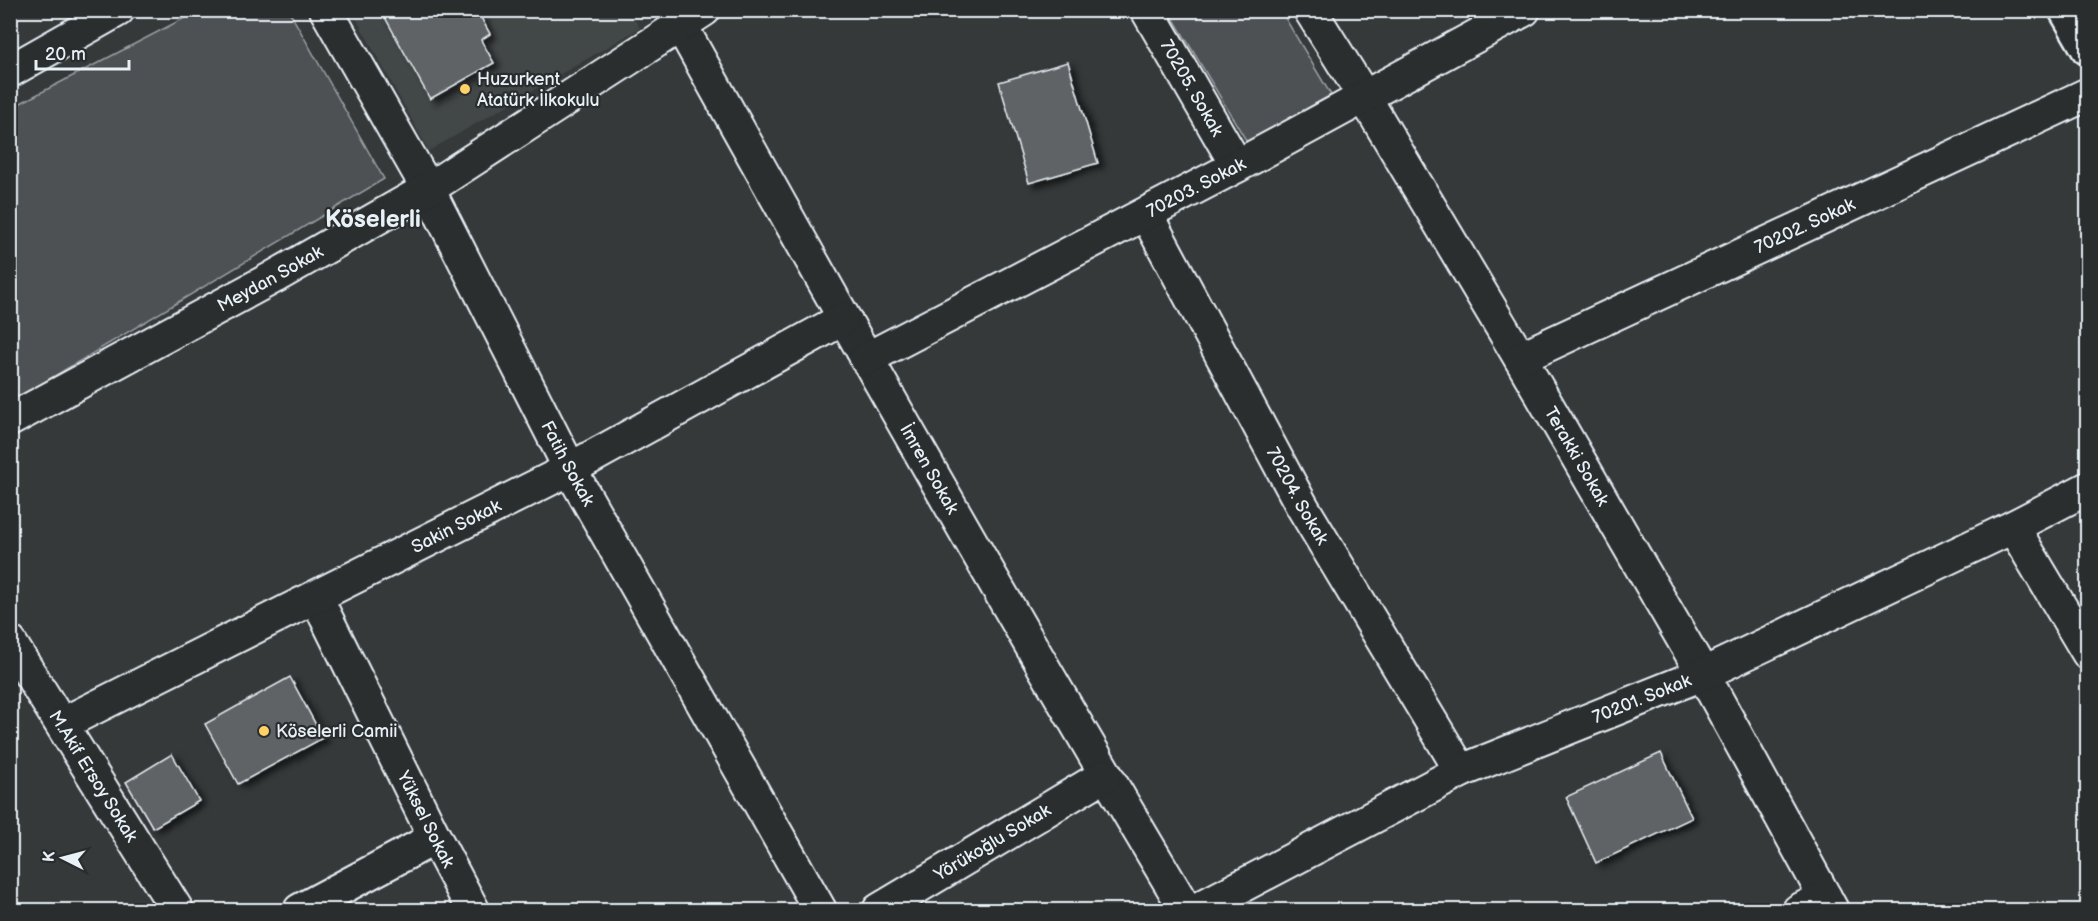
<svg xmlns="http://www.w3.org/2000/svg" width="2098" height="921" viewBox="0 0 2098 921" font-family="'Balsamiq Sans',sans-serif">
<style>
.built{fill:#424647}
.green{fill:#4d5152;stroke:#9aa1a5;stroke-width:1.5}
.building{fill:#5f6365;stroke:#e8f1f8;stroke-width:1.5;filter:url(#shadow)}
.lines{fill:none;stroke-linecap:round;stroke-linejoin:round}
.minor-casing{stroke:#e8f1f8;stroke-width:36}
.tertiary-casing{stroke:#e8f1f8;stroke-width:38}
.minor{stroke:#2a2d2e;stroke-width:32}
.tertiary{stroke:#2a2d2e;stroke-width:33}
.poi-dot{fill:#ffd166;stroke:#2a2d2e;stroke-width:2}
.labels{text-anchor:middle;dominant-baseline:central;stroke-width:4.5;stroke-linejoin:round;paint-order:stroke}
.poi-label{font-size:18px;fill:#e8f1f8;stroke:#2a2d2e;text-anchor:start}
.street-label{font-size:18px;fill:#e8f1f8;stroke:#2a2d2e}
.district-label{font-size:24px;font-weight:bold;fill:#e8f1f8;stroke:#2a2d2e}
</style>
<defs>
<filter id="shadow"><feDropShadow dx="6" dy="4" stdDeviation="3" flood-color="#0009"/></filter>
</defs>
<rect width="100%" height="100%" fill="#35393a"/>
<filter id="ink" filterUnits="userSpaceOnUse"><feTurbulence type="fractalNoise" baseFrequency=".0167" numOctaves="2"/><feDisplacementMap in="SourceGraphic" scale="12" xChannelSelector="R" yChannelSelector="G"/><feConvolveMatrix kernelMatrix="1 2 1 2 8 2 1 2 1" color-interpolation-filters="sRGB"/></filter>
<g filter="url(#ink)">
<polygon class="built" points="352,11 630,11 640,28 429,151"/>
<g class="green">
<polygon points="198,11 289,11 384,179 11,402 11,108"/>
<polygon points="1169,11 1281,11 1331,95 1247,142"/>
</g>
<g class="building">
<polygon points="381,10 466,10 470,18 479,14 490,34 481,40 494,63 430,99"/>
<polygon points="1068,62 1098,163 1029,183 999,82"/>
<polygon points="290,677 323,738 238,784 205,724"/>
<polygon points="1661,753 1692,818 1596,863 1566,797"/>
<polygon points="172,754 199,801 153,828 126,782"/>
</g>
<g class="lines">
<g class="minor-casing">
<g id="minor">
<path id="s1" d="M326 10 428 189 570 469 820 910"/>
<path id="s2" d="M1147 10 1237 166"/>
<path id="s3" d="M1310 10 1365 98 1520 358 1703 674 1832 910"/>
<path id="s4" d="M680 24C845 322 1012 618 1186 910"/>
<polyline points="10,71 118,10"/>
<path id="s5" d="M1146 214 1302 506 1461 771"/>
<path id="s6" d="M1520 358 2088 94"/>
<path id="s7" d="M866 359 1237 166 1524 10"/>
<path id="s8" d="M10 420 274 277 428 189 704 10"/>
<polyline points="2013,527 2088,653"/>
<path id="s9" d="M316 597 435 838 473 910"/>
<path id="s10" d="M10 642 177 910"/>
<path id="s11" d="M62 724 570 469 843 319"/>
<polyline points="300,910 435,838"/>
<path id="s12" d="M879 910 1105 775"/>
<path id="s13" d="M1196 910 1461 771 1703 674 2013 527 2088 488"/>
<polyline points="1799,910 1825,897"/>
</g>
</g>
<g class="tertiary-casing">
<polyline id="tertiary" points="2066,10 2088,48"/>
</g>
<use href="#minor" class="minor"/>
<use href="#tertiary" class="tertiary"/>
</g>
</g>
<g class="poi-dot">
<circle cx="465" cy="89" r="6"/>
<circle cx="264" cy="731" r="6"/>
</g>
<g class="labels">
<g class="poi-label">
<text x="477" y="79">Huzurkent<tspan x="477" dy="21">Atatürk İlkokulu</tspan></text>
<text x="276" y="731">Köselerli Camii</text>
</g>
<g class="street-label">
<text stroke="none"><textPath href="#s2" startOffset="90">70205. Sokak</textPath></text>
<text stroke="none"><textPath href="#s7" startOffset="372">70203. Sokak</textPath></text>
<text stroke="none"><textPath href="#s6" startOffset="314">70202. Sokak</textPath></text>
<text stroke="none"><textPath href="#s8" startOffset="296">Meydan Sokak</textPath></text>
<text stroke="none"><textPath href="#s3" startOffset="520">Terakki Sokak</textPath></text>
<text stroke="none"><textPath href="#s1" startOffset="514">Fatih Sokak</textPath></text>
<text stroke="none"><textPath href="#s4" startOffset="510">İmren Sokak</textPath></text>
<text stroke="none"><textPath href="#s5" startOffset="320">70204. Sokak</textPath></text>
<text stroke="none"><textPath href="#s11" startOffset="441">Sakin Sokak</textPath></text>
<text stroke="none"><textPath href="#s13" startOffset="494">70201. Sokak</textPath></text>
<text stroke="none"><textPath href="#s10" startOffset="158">M.Akif Ersoy Sokak</textPath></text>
<text stroke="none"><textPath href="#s9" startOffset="248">Yüksel Sokak</textPath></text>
<text stroke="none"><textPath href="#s12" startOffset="132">Yörükoğlu Sokak</textPath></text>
</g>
<g class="district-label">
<text x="373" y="219">Köselerli</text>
</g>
</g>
<rect width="2098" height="921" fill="none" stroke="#2a2d2e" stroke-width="36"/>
<rect x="18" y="18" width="2062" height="885" fill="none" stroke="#e8f1f8" stroke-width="2" filter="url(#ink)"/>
<g transform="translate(63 858) rotate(276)" stroke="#2a2d2e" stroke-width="4.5" paint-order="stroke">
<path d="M0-4.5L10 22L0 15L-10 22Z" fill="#e8f1f8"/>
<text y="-9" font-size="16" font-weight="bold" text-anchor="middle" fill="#e8f1f8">K</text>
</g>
<path d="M36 60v9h93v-9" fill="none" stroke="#e8f1f8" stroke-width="3"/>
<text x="45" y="60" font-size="18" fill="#e8f1f8" stroke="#2a2d2e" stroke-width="4.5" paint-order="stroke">20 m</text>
</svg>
